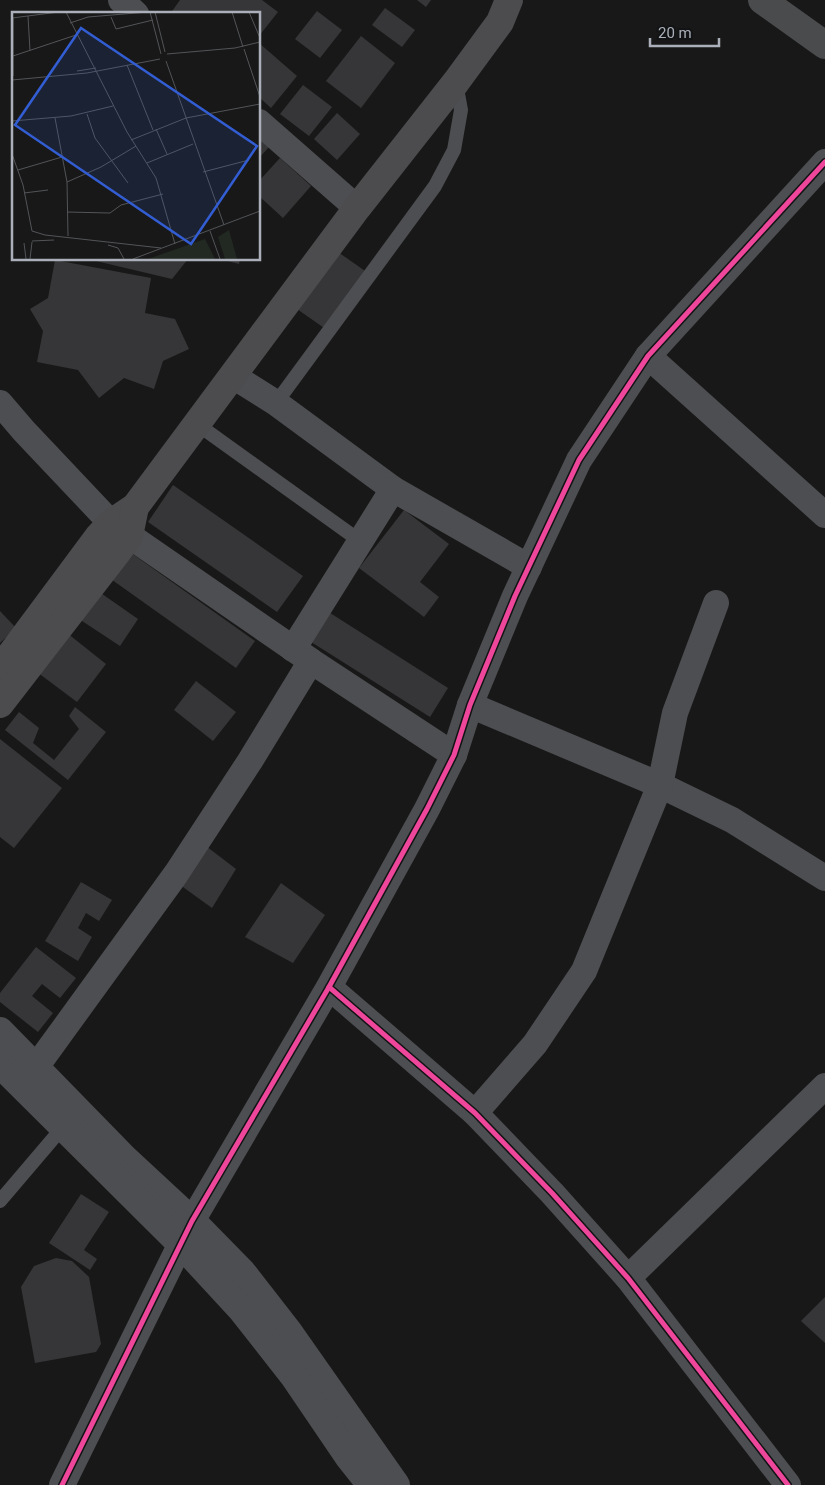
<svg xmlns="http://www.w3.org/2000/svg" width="825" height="1485" viewBox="0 0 825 1485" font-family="Roboto,sans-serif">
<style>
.building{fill:#363638}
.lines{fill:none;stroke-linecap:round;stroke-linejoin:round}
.service{stroke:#4d4e51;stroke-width:14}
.minor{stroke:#4d4e51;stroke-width:26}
.tertiary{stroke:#4d4e51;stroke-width:28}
.secondary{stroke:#4c4c4f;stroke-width:28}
.primary{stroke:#4a4b4d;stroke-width:28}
.cycleway-casing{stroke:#121314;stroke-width:8}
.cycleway{stroke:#ed469a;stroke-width:5}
.inset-road{fill:none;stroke:#525458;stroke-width:1}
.view{fill:#325dd3;fill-opacity:0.15;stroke:#325dd3;stroke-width:2.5}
.inset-edge{fill:none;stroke:#aaafb9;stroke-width:2.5}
</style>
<rect width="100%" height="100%" fill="#181818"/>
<g class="building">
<polygon points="180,0 262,0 278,12 259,36 259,14 170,14"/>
<polygon points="417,0 431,0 426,7"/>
<polygon points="385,8 415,30 402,47 372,25"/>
<polygon points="317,11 342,30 320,58 295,39"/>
<polygon points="361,36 395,63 361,108 326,81"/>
<polygon points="259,43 297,76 271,108 259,97"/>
<polygon points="303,85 332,107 309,136 280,114"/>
<polygon points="337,113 360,134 337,160 314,139"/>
<polygon points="259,138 269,147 259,158"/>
<polygon points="280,158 311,186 283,218 259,196 259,181"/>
<polygon points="338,252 368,273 327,330 297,309"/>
<polygon points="96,259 188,259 172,279 96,261"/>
<polygon points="220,259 240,259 239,264"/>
<polygon points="55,260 151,278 145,313 175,319 189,349 163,361 154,389 124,378 99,398 78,370 37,362 43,331 30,309 48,298"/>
<polygon points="173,485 303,576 277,612 148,522"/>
<polygon points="404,510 449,544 420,582 439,597 424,617 359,568"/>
<polygon points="127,550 255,641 236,668 108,577"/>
<polygon points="95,589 138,619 120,646 76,617"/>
<polygon points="0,611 16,628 0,643"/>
<polygon points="327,611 448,688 430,717 308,640"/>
<polygon points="67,633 106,664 77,702 37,672"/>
<polygon points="196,681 236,712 213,741 174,710"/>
<polygon points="75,707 106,732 68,780 5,730 19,712 39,728 33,743 54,760 79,729 69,716"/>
<polygon points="0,739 62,788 14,848 0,837"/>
<polygon points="202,843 236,869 212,908 176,882"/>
<polygon points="81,882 112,900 99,921 86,913 78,928 92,937 78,961 45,941"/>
<polygon points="281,883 325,915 293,963 245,937"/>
<polygon points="36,947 76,978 60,998 42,984 32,996 53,1013 38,1032 0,1002 0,993"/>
<polygon points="81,1194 109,1212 84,1250 97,1259 90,1270 49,1243"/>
<polygon points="56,1258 72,1261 89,1277 101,1344 96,1352 35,1363 21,1287 34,1266"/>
<polygon points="825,1297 825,1343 801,1321"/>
</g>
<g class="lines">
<g class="service">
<polyline points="276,403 435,186 454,150 461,110 456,83"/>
<polyline points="197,424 360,541"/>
<polyline points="0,1201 63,1127"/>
</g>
<g class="minor">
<polyline points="121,0 136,14"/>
<polyline points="259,122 357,208"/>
<polyline points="648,356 825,515"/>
<polyline points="233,376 276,403 393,489 529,567"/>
<polyline points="0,403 24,431 111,523 311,661 454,755"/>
<polyline points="293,649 393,489"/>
<polyline points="470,705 660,785 732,820 825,878"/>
<polyline points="329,987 475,1113 552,1193 628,1278 788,1485"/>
<polyline points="36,1067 176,874 250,761 311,661"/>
<polyline points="475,1113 535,1044 584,971 660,785 675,713 716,603"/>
<polyline points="628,1278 825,1086"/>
<polyline points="62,1485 192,1221 329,987 427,809 454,755 470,705 515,596 579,460 648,356 825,162"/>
</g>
<g class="tertiary">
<polyline points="0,1031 124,1158 192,1221 242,1272 288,1331 396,1485"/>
<polyline points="0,1064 182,1245 242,1310 293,1375 348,1456 371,1485"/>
</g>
<g class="secondary">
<polyline points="0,669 98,537 111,523 135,507 357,208 456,82 500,22 509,0"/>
<polyline points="0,704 116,554 129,536 135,507"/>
</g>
<polyline class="primary" points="762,0 825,45"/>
<g class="cycleway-casing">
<g id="cycleway">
<polyline points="329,987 475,1113 552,1193 628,1278 788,1485"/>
<polyline points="62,1485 192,1221 329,987 427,809 454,755 470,705 515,596 579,460 648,356 825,162"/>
</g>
</g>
<use href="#cycleway" class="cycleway"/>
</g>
<g transform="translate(12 12)">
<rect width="248" height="248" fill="#181818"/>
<path d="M217 218 225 247H213L206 225ZM193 227 203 247H136Z" fill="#222922"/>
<path class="inset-road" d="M54 0 115 120 144 166 163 232M138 0 149 42M143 0 153 40M220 0 231 35M237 0 248 26M16 4 18 39M99 5 104 17 141 8M0 6 47 0M1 6V64M58 11 76 5 136 0M232 37 248 85M155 42 223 36 248 30M1 44 64 23M154 49 212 213M115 53 141 118M65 59 84 56M0 68 75 61 148 47M75 102 83 126 116 171M43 106 55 170 56 224M0 109 59 104 101 94M144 117 155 142M119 128 174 106 248 92M0 142 11 173 20 219M135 151 181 132M6 158 50 145M191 160 237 148M55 170 89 155 124 134M12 181 36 178M55 200 98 201 109 193 151 182M20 219 33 223 149 236M198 219 208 247M20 229 42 228M12 231 14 247M96 233 106 236 112 247M18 247 20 230M121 247 248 199"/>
<path class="view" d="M69 16 245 134 179 232 3 113Z"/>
<rect width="248" height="248" class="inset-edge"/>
</g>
<path d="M650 38v8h69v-8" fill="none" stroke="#aaafb9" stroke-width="2.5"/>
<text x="658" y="38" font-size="15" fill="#aaafb9" stroke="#121314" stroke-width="4" paint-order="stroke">20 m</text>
</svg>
